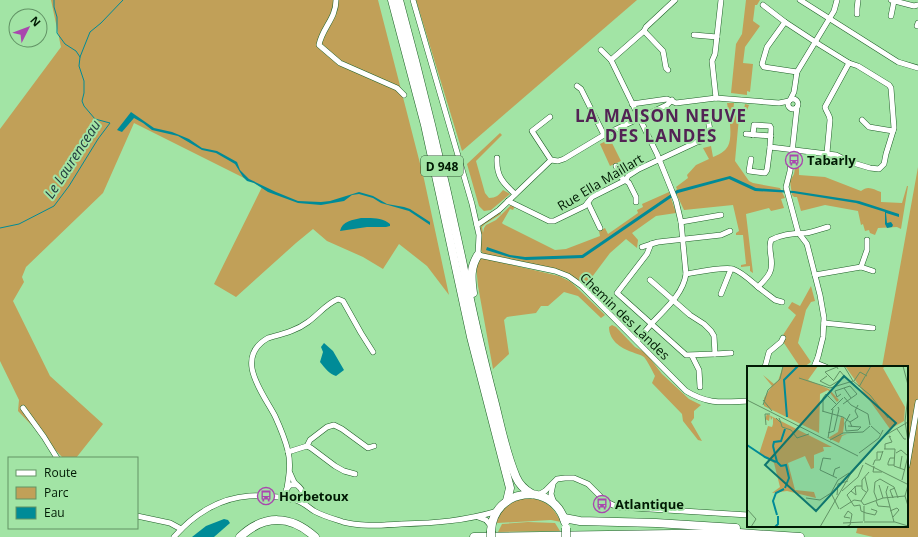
<svg xmlns="http://www.w3.org/2000/svg" width="918" height="537" viewBox="0 0 918 537" font-family="'Open Sans',sans-serif">
<style>
.green{fill:#c1a058}
.water{fill:#008b97}
.lines{fill:none;stroke-linecap:round;stroke-linejoin:round}
.stream{stroke:#008b97;stroke-width:1}
.minor-casing{stroke:#1e5f27;stroke-width:6}
.trunk-casing{stroke:#1e5f27;stroke-width:9}
.minor{stroke:#fff;stroke-width:5}
.trunk{stroke:#fff;stroke-width:8}
.trunk-bridge-casing{stroke:#1e5f27;stroke-width:9;stroke-linecap:butt}
.trunk-bridge{stroke:#fff;stroke-width:8}
.labels{text-anchor:middle;dominant-baseline:central;stroke-width:4;stroke-linejoin:round;paint-order:stroke}
.shield{fill:#a2e4a5;stroke:#315734;stroke-width:1}
.shield-label{font-size:12px;font-weight:bold;fill:#011a04}
.poi-label{font-size:13px;font-weight:bold;fill:#011a04;stroke:#a2e4a5;text-anchor:start}
.street-label{font-size:13px;fill:#011a04;stroke:#a2e4a5}
.water-label{font-size:14px;font-style:italic;fill:#233b3f;stroke:#a2e4a5}
.district-label{font-size:17px;font-weight:bold;letter-spacing:1px;fill:#522354;stroke:#a2e4a5}
.inset-river{fill:none;stroke:#008b97;stroke-width:2}
.inset-road{fill:none;stroke:#629365;stroke-width:1}
.view{fill:#0f766e;fill-opacity:0.15;stroke:#0f766e;stroke-width:2}
.inset-edge{fill:none;stroke:#011a04;stroke-width:2}
</style>
<rect width="100%" height="100%" fill="#a2e4a5"/>
<g class="green">
<polygon points="51,0 378,0 424,179 449,295 427,266 399,244 383,269 363,257 327,241 313,229 296,243 236,297 214,284 262,187 134,123 103,193 26,267 22,277 24,282 13,301 50,376 103,424 76,458 63,458 18,411 19,400 0,361 0,129 61,47"/>
<polygon points="416,0 637,0 462,151"/>
<polygon points="746,0 760,0 757,5 755,5 753,21 760,26 745,47 743,63 753,64 750,92 747,91 747,95 731,93 736,44 742,34"/>
<path d="M727 103H734L733 112 743 114 745 104 749 105 744 118 739 117 735 161 749 181 753 183 780 188 785 198 781 199 784 208 771 211 769 208 746 214 753 273 750 271V266L741 267V265L746 264 743 235H736V233L739 231 733 205 684 210 675 191 677 189 676 187 688 178 687 175 696 165 709 159 703 148 711 146 713 157C718 155 725 152 728 146 733 137 729 113 727 103Z"/>
<path d="M500 133 502 135 476 161 485 193 489 198C496 198 499 195 503 190L510 194 491 210 484 211 479 206 467 164Z"/>
<polygon points="610,139 621,161 610,166 600,144"/>
<path d="M797 156 799 157V175L825 177 861 191C868 185 873 189 881 192V202L902 203 907 186H908L901 229 897 227 878 228 875 235 870 233 869 230 865 231 863 224 861 225 858 211 825 205 801 211 797 197H794L792 195 790 181 794 174Z"/>
<polygon points="918,167 918,537 873,537 856,533 858,526 907,526 907,367 882,367"/>
<path d="M669 192 676 213 656 216 632 233 638 240 637 248 626 239 610 253 586 285 572 276 560 271 483 254 481 250C481 223 475 227 500 212L501 214 485 224 482 227 483 233 484 228 486 225 496 220 511 205 515 206 513 210 510 209 502 223 503 224 555 250 566 249 600 236 599 231 605 228 608 234 638 213 637 210 643 207 642 204Z"/>
<polygon points="483,258 559,276 571,282 605,315 601,318 578,296 564,292 548,306 541,306 536,313 507,317 504,320 509,354 493,369 478,286 476,266 478,260"/>
<polygon points="811,286 815,301 811,302 806,310 798,343 811,362 804,367 800,367 784,343 783,335 796,315 788,308 792,302 800,306"/>
<path d="M612 325 616 327 635 347 646 353 662 374 689 399 701 405 694 411V418L691 422 702 441 698 440 683 421 682 414 652 383 655 376C652 370 648 362 644 357 640 354 636 354 632 352 620 348 609 340 609 327Z"/>
<path d="M521 498C543 498 551 503 561 522L551 520 497 523C497 510 511 503 521 498Z"/>
<polygon points="528,522 555,523 560,531 498,532 502,524"/>
</g>
<g class="water">
<polygon points="131,112 154,128 172,132 189,139 202,148 217,151 237,162 240,170 249,179 276,192 298,201 321,202 330,201 359,192 373,196 387,204 404,207 410,209 430,222 430,225 409,211 381,203 373,198 359,194 352,195 344,201 321,205 298,203 268,192 254,183 247,181 243,177 235,164 216,153 202,150 178,136 152,130 143,123 134,118 122,132 117,130"/>
<polygon points="730,176 756,188 794,191 859,201 899,214 899,217 886,213 887,223 891,222 893,225 892,227 887,228 885,224 885,212 856,203 793,193 755,191 729,179 678,193 583,258 526,260 509,257 486,250 487,247 510,255 525,257 582,255 677,190"/>
<path d="M361 218C371 218 382 217 390 224V226L386 227H367L340 231C342 221 353 220 361 218Z"/>
<path d="M324 343 333 351 344 370 336 376C329 374 325 368 320 362L323 352 321 347Z"/>
<polygon points="224,519 228,520 230,523 214,537 192,537 206,526"/>
</g>
<g class="lines">
<g class="stream">
<polyline points="54,0 54,7 57,17 57,33 65,44 76,51 80,57"/>
<polyline points="0,228 19,224 54,206 69,186 98,139 110,123 95,119 84,106 82,101 84,93 84,81 79,66 80,57 90,32 101,23 123,0"/>
</g>
<g class="minor-casing">
<g id="minor">
<path d="M336 0C336 19 322 28 319 45L340 63 397 88 404 95"/>
<path d="M413 0 472 204 479 235 478 255 555 271 568 276 582 286 686 391C709 405 723 402 748 401"/>
<polyline points="800,0 898,62 918,68"/>
<polyline points="891,0 914,6 918,5"/>
<polyline points="763,5 785,22"/>
<polyline points="857,14 857,9 858,0"/>
<polyline points="891,16 894,1"/>
<polyline points="917,26 918,23"/>
<polyline points="644,31 663,51 666,68 668,70"/>
<polyline points="694,35 717,37"/>
<path d="M601 50 611 60 657 154 676 201 681 222 686 274C683 294 666 308 653 322 648 328 642 335 637 341"/>
<polyline points="611,60 644,31 646,27 675,0"/>
<polyline points="577,86 581,89 604,135"/>
<polyline points="716,98 712,61 715,54 721,0"/>
<circle cx="793" cy="104" r="5"/>
<polyline points="790,100 794,92 797,72 834,11 837,0"/>
<polyline points="632,104 667,99 676,103 716,98 779,103 789,101"/>
<polyline points="797,107 790,171 786,187 798,232 807,244 820,295 824,318 823,337 818,357 814,367"/>
<polyline points="550,117 532,131 551,160"/>
<polyline points="862,120 869,127 893,131"/>
<polyline points="746,134 771,136"/>
<polyline points="753,135 754,125 770,126 771,128 770,147 836,155 850,162 870,168 879,169 884,164 886,154 894,128 891,88 889,85 858,66 849,63 820,45 785,22 767,47 762,64 764,67 797,72"/>
<path d="M827 153 830 120C830 115 826 112 825 107L849 63"/>
<path d="M497 158C496 176 503 183 515 194"/>
<polyline points="751,159 749,171 765,173 767,170 770,147"/>
<polyline points="616,166 621,177 629,183 636,197 636,202"/>
<polyline points="508,201 549,221 554,221 585,206 592,197 626,180 628,176 639,169 697,142 706,140 711,136 708,119"/>
<polyline points="588,203 600,228"/>
<polyline points="681,222 721,215"/>
<polyline points="477,225 499,210 551,160 558,161 564,159 604,135 667,105 672,100"/>
<polyline points="642,247 651,244"/>
<polyline points="861,267 867,250 867,240"/>
<path d="M686 274C698 272 722 267 733 269 742 272 751 281 758 287 762 283 768 277 770 272 775 262 767 250 771 240 782 234 794 233 806 233 813 232 821 229 828 227"/>
<polyline points="815,275 861,267 873,271"/>
<polyline points="650,280 690,315 704,324 711,331 714,336 715,354 686,355 617,293 647,254 651,244 658,242 721,235 730,231"/>
<polyline points="758,287 775,300 782,302"/>
<polyline points="721,294 731,269"/>
<polyline points="824,323 873,328"/>
<polyline points="715,354 731,353"/>
<polyline points="692,356 699,370 700,387"/>
<polyline points="816,363 826,367"/>
<polyline points="765,367 769,352 781,342 783,338"/>
<polyline points="23,408 44,437 57,458"/>
<polyline points="307,446 311,448 335,466 344,471 355,474"/>
<polyline points="288,452 307,446 310,440 327,427 334,425 342,429 368,448 374,446"/>
<polyline points="907,466 918,402"/>
<path d="M290 473C292 477 293 481 295 483 300 488 305 490 300 498L292 500 288 497 286 490 290 485H296"/>
<polyline points="553,484 551,494 554,503"/>
<path d="M287 488C289 475 291 464 288 451 285 439 280 427 275 416 263 393 233 358 268 338 282 334 296 331 308 322 319 314 326 304 338 299L343 301 361 333 373 352"/>
<polyline points="538,495 545,491 557,479 565,478 574,478 588,484 605,501 617,507 748,515"/>
<path d="M296 500C303 502 308 507 314 511 323 516 334 519 343 522 362 527 382 525 401 524 436 523 464 521 498 511"/>
<polyline points="137,516 170,523 181,529"/>
<polyline points="478,517 486,520 491,526"/>
<path d="M174 537C193 515 219 498 249 496 262 495 275 497 289 498"/>
</g>
</g>
<g class="trunk-casing">
<g id="trunk">
<polyline points="392,0 425,125 471,337 510,488 507,501"/>
<path d="M399 0C423 88 444 176 463 265 472 312 483 358 495 404 501 428 506 454 516 477 519 484 525 490 532 494"/>
<path d="M473 293C471 279 470 267 478 255"/>
<polyline points="564,518 580,521 656,523 736,528"/>
<path d="M491 531C493 488 553 480 565 522"/>
<path d="M240 537C264 514 291 515 315 537"/>
<polyline points="474,537 739,533 800,537"/>
</g>
</g>
<use href="#minor" class="minor"/>
<use href="#trunk" class="trunk"/>
<g class="trunk-bridge-casing">
<g id="trunk-bridge">
<polyline points="491,531 491,537"/>
<polyline points="566,537 566,528"/>
</g>
</g>
<use href="#trunk-bridge" class="trunk-bridge"/>
</g>
<defs>
<g id="bus-ring" transform="scale(0.9)"><circle r="9.5" fill="#a2e4a5" stroke="#a947ae" stroke-width="1.5"/><path d="M-5-6H5V4H4V6H2V4H-2V6H-4V4H-5ZM-3.5-4V0h7V-4ZM-3.5 1.2v1.5H-2V1.2ZM2 1.2v1.5H3.5V1.2Z" fill="#a947ae"/></g>
</defs>
<g fill-rule="evenodd">
<use href="#bus-ring" x="794" y="160"/>
<use href="#bus-ring" x="266" y="496"/>
<use href="#bus-ring" x="602" y="504"/>
</g>
<g class="labels">
<rect class="shield" x="421" y="156" width="42" height="20" rx="3"/>
<g class="shield-label">
<text x="442" y="166">D 948</text>
</g>
<g class="poi-label">
<text x="807" y="160">Tabarly</text>
<text x="279" y="496">Horbetoux</text>
<text x="615" y="504">Atlantique</text>
</g>
<g class="street-label">
<text transform="translate(600 182) rotate(-31)">Rue Ella Maillart</text>
<text transform="translate(625 316) rotate(44)">Chemin des Landes</text>
</g>
<g class="water-label">
<text transform="translate(72 159) rotate(-57)">Le Laurenceau</text>
</g>
<g class="district-label">
<text x="661" y="115">LA MAISON NEUVE<tspan x="661" dy="20">DES LANDES</tspan></text>
</g>
</g>
<g transform="translate(747 366)">
<rect width="161" height="161" fill="#a2e4a5"/>
<path d="M36 0H71L61 14 82 23 92 34 90 36 81 24 73 28 72 67 17 40V32L25 20 16 9 27 18 31 15ZM98 0H139L136 2 158 41 157 55 143 63ZM20 48 85 81H76L77 85 67 89V102L64 103 58 90 41 97 48 124 67 126 69 132 40 125 25 127 33 121 27 97 12 88 21 60 25 61 26 58V51L24 54 23 49 22 55 18 53ZM94 51 97 52V59L96 67 93 69 100 68 95 70 92 77 81 72 91 66Z" fill="#c1a058"/>
<path class="inset-river" d="M40 51 37 14 51 0M0 79 18 91 29 96M26 80 30 96 34 100 39 99 42 112 38 122M26 80 27 76 34 75 38 63M30 149 26 135 29 127 37 123M28 161 31 158V150"/>
<path class="inset-road" d="M97 0 106 15 123 29 141 52M156 0 161 19M80 10 73 15 83 20 98 11 93 5 87 14M52 12 83 22 106 15M87 15 78 6 90 1 91 3M107 15 113 6 120 10M112 21 124 0M97 22 104 32M94 28 90 31 88 25 103 20 110 28 96 38M161 30 158 55 161 75M97 31 104 39 121 48 123 59M0 34 111 90M16 34 25 45M16 39 21 24 33 13 36 0M84 44 96 32M75 45 96 51 103 56 105 61M76 45V32L79 28 89 38M29 52 34 57 32 52M103 56 111 51 108 45 111 39M34 57 35 61 44 64 50 72 62 68M19 59 18 48H23M101 60 114 61 111 64 99 65 98 57 103 48M124 60 133 68M150 63 157 73H159M81 67 87 65 92 43 91 41M81 72 86 43M83 74 96 67 116 66 123 60M137 83H148L147 100 158 104M138 83V78L145 76 142 70 144 71M112 87 132 72 136 64M149 87 154 84 161 90M84 93 76 92 73 104 90 112M130 93V86H136M118 97 160 118M126 99 128 94H133L136 85M147 99H141V97L143 92H147M127 100 126 106H135M153 102 155 90M86 110 88 103 93 101M91 114 84 127 92 143M91 114 102 107M155 114 161 90M132 119 136 132M161 119 158 130 161 140M115 120H109L100 129 107 140 113 139 114 145 119 147M141 120 139 126 147 156M95 125 111 111 116 99M104 125 109 129 108 120M119 126 115 123V114L122 106M90 129 91 118 101 115M145 129 146 132 143 124 148 122M59 132 73 134 84 127M130 134 127 126 128 116 133 113 147 121 151 132M114 135 121 124 118 111M129 135 131 140 143 141M117 139 136 132 158 130M0 143 9 153 4 161M93 143 107 134 114 135 117 139M143 145 150 142 152 144 146 151M119 147 128 149 130 145 124 143M117 155V140M117 156H148L161 160M96 157 116 156M73 161 103 109 137 70 161 56M99 161 103 159 105 148 101 145 97 151 103 152"/>
<path class="view" d="M97 10 149 57 69 145 18 99Z"/>
<rect width="161" height="161" class="inset-edge"/>
</g>
<rect x="8" y="457" width="130" height="72" fill="#a2e4a5" stroke="#629365"/>
<rect x="16" y="470" width="20" height="6" fill="#ffffff" stroke="#629365"/>
<text x="44" y="477" font-size="12" fill="#011a04">Route</text>
<rect x="16" y="487" width="20" height="12" fill="#c1a058" stroke="#629365"/>
<text x="44" y="497" font-size="12" fill="#011a04">Parc</text>
<rect x="16" y="507" width="20" height="12" fill="#008b97" stroke="#629365"/>
<text x="44" y="517" font-size="12" fill="#011a04">Eau</text>
<g transform="translate(28 28) rotate(48)"><circle r="19" fill="#a2e4a5" stroke="#629365"/>
<path d="M0-3L7 15L0 10L-7 15Z" fill="#a947ae"/>
<text y="-6" font-size="11" font-weight="bold" text-anchor="middle" fill="#011a04">N</text>
</g>
</svg>
